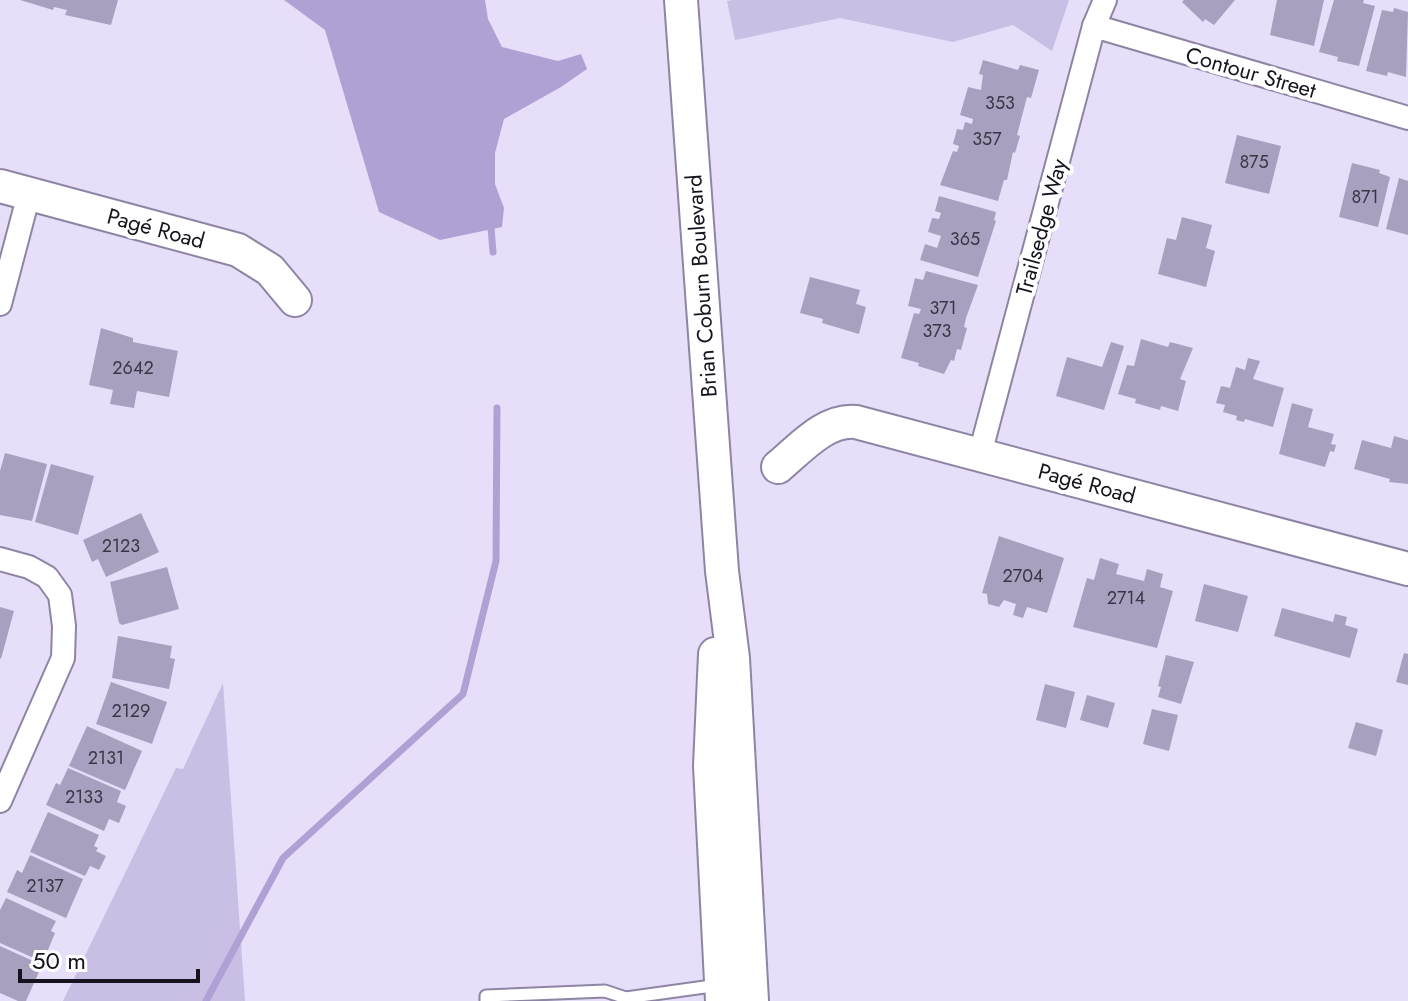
<svg xmlns="http://www.w3.org/2000/svg" width="1408" height="1001" viewBox="0 0 1408 1001" font-family="Jost,sans-serif">
<style>
.green{fill:#c9bee4}
.water{fill:#b0a1d4}
.lines{fill:none;stroke-linecap:round;stroke-linejoin:round}
.stream{stroke:#b0a1d4;stroke-width:7}
.building{fill:#a9a0c0}
.lane-casing{stroke:#8e85a4;stroke-width:15}
.street-casing{stroke:#8e85a4;stroke-width:26}
.secondary-casing{stroke:#8e85a4;stroke-width:36}
.lane{stroke:#fff;stroke-width:11}
.street{stroke:#fff;stroke-width:22}
.secondary{stroke:#fff;stroke-width:32}
.labels{text-anchor:middle;dominant-baseline:central;stroke-width:8;stroke-linejoin:round;paint-order:stroke}
.number-label{font-size:18px;fill:#3b3646}
.street-label{font-size:22px;fill:#16131e;stroke:#fff}
</style>
<rect width="100%" height="100%" fill="#e7dffa"/>
<g class="green">
<polygon points="732,0 1069,0 1052,51 1013,25 953,42 840,18 735,40 727,1"/>
<polygon points="223,683 245,1001 63,1001 176,768 183,769"/>
</g>
<polygon class="water" points="284,0 485,0 488,19 502,47 558,61 581,54 587,69 561,87 504,119 495,153 495,184 504,208 502,227 440,240 379,212 325,30"/>
<g class="lines">
<g class="stream">
<polyline points="491,228 493,252"/>
<polyline points="206,1001 283,858 463,694 496,561 497,408"/>
</g>
</g>
<g class="building">
<polygon points="20,0 118,0 111,25 65,15 67,10 54,7 53,10"/>
<polygon points="1184,0 1235,0 1214,25 1205,19 1203,22 1182,2"/>
<polygon points="1277,0 1324,0 1314,46 1270,35"/>
<polygon points="1334,0 1364,0 1363,3 1375,6 1359,66 1337,61 1338,57 1319,52"/>
<polygon points="1394,8 1408,12 1406,77 1388,72 1387,76 1366,71 1382,10 1393,12"/>
<polygon points="983,60 1018,70 1020,65 1039,70 1031,98 1027,97 1017,135 1020,136 1015,153 1013,152 1007,180 1004,180 998,201 940,185 953,151 957,152 959,146 953,144 957,129 963,130 965,122 972,124 973,119 960,115 968,87 981,90 983,75 979,74"/>
<polygon points="1237,135 1281,146 1269,194 1225,183"/>
<polygon points="1352,163 1380,170 1379,173 1390,177 1378,227 1339,217"/>
<polygon points="1399,178 1408,181 1408,235 1386,229"/>
<polygon points="939,196 996,212 994,220 996,221 978,277 920,260 925,244 937,248 941,236 928,232 932,218 939,219 941,213 935,211"/>
<polygon points="1182,217 1212,225 1206,248 1215,251 1206,287 1158,274 1167,238 1176,240"/>
<polygon points="926,271 978,285 966,318 964,327 967,328 961,350 957,349 954,361 951,360 944,374 918,366 919,363 901,358 914,313 919,314 921,309 908,306 915,278 923,280"/>
<polygon points="810,277 860,290 856,304 866,307 859,334 822,323 823,319 800,313"/>
<polygon points="101,328 133,338 133,342 178,351 169,397 137,391 134,408 110,404 113,390 89,385"/>
<polygon points="1141,339 1168,347 1170,342 1193,348 1180,379 1186,381 1178,411 1161,406 1160,410 1135,403 1136,399 1118,394 1127,365 1134,366"/>
<polygon points="1111,342 1124,346 1104,410 1056,396 1067,357 1102,367"/>
<polygon points="1248,358 1260,361 1253,379 1284,388 1273,427 1245,419 1244,422 1236,420 1237,416 1223,412 1225,405 1216,403 1221,386 1230,388 1236,367 1245,370"/>
<polygon points="1292,403 1313,409 1308,427 1334,434 1331,444 1336,445 1334,452 1330,451 1325,467 1279,454"/>
<polygon points="1394,436 1408,440 1408,484 1389,482 1390,479 1354,469 1362,440 1391,448"/>
<polygon points="5,453 47,464 32,521 0,515 0,471"/>
<polygon points="51,464 94,476 78,535 35,522"/>
<polygon points="141,513 159,552 106,577 98,559 92,562 83,540"/>
<polygon points="999,536 1064,558 1047,613 1027,607 1023,618 1013,615 1016,604 1004,600 999,607 988,604 987,594 982,593"/>
<polygon points="1100,558 1119,564 1116,574 1144,581 1147,569 1163,574 1160,587 1173,591 1157,648 1073,627 1087,578 1094,580"/>
<polygon points="167,567 179,609 122,625 119,623 110,582"/>
<polygon points="1204,584 1248,596 1238,632 1195,621"/>
<polygon points="0,607 14,611 1,659 0,658"/>
<polygon points="1282,608 1333,622 1335,614 1347,617 1345,625 1358,629 1350,658 1274,636"/>
<polygon points="118,636 172,646 170,658 175,659 169,689 112,678"/>
<polygon points="1404,653 1408,654 1408,685 1396,682"/>
<polygon points="1166,655 1194,662 1181,704 1158,697 1161,687 1158,686"/>
<polygon points="111,682 167,702 152,744 96,724"/>
<polygon points="1045,684 1075,692 1066,728 1036,720"/>
<polygon points="1087,695 1115,703 1108,728 1080,720"/>
<polygon points="1152,709 1178,715 1169,751 1143,744"/>
<polygon points="1356,722 1383,730 1376,756 1348,748"/>
<polygon points="87,726 142,751 125,790 69,766"/>
<polygon points="68,768 121,791 117,802 126,806 119,823 109,819 104,831 46,805 56,783 60,785"/>
<polygon points="48,812 99,835 94,846 98,848 96,851 106,856 99,870 90,866 85,876 30,852"/>
<polygon points="30,855 83,879 66,918 7,892 17,870 22,873"/>
<polygon points="6,898 56,921 51,931 55,933 43,962 0,943 0,910"/>
<polygon points="0,946 42,965 26,1001 18,1001 0,993"/>
</g>
<g class="lines">
<g class="lane-casing">
<polyline id="lane" points="486,1001 486,996 605,991 626,998 719,985"/>
</g>
<g class="street-casing">
<g id="street">
<polyline points="1094,26 1408,118"/>
<polyline points="0,304 29,194"/>
<polyline points="980,454 1094,26 1105,0"/>
<polyline points="0,559 29,567 47,577 60,595 64,626 63,658 0,801"/>
</g>
</g>
<g class="secondary-casing">
<g id="secondary">
<polyline points="681,0 722,571 733,658 752,1001"/>
<polyline points="0,186 238,250 270,270 295,300"/>
<path d="M778 467C800 449 825 419 856 422L1408 569"/>
<polyline points="715,654 710,766 722,1001"/>
</g>
</g>
<use href="#lane" class="lane"/>
<use href="#street" class="street"/>
<use href="#secondary" class="secondary"/>
</g>
<g class="labels">
<g class="number-label">
<text x="1000" y="103">353</text>
<text x="987" y="139">357</text>
<text x="1254" y="162">875</text>
<text x="1365" y="197">871</text>
<text x="965" y="239">365</text>
<text x="943" y="308">371</text>
<text x="937" y="331">373</text>
<text x="133" y="368">2642</text>
<text x="121" y="546">2123</text>
<text x="1023" y="576">2704</text>
<text x="1126" y="598">2714</text>
<text x="131" y="711">2129</text>
<text x="106" y="758">2131</text>
<text x="84" y="797">2133</text>
<text x="45" y="886">2137</text>
</g>
<g class="street-label">
<text transform="translate(1251 72) rotate(16)">Contour Street</text>
<text transform="translate(1041 227) rotate(-75)">Trailsedge Way</text>
<text transform="translate(156 228) rotate(15)">Pagé Road</text>
<text transform="translate(701 286) rotate(-94)">Brian Coburn Boulevard</text>
<text transform="translate(1087 483) rotate(15)">Pagé Road</text>
</g>
</g>
<path d="M20 969v12h178v-12" fill="none" stroke="#16131e" stroke-width="4"/>
<text x="32" y="969" font-size="24" fill="#16131e" stroke="#ffffff" stroke-width="6" paint-order="stroke">50 m</text>
</svg>
